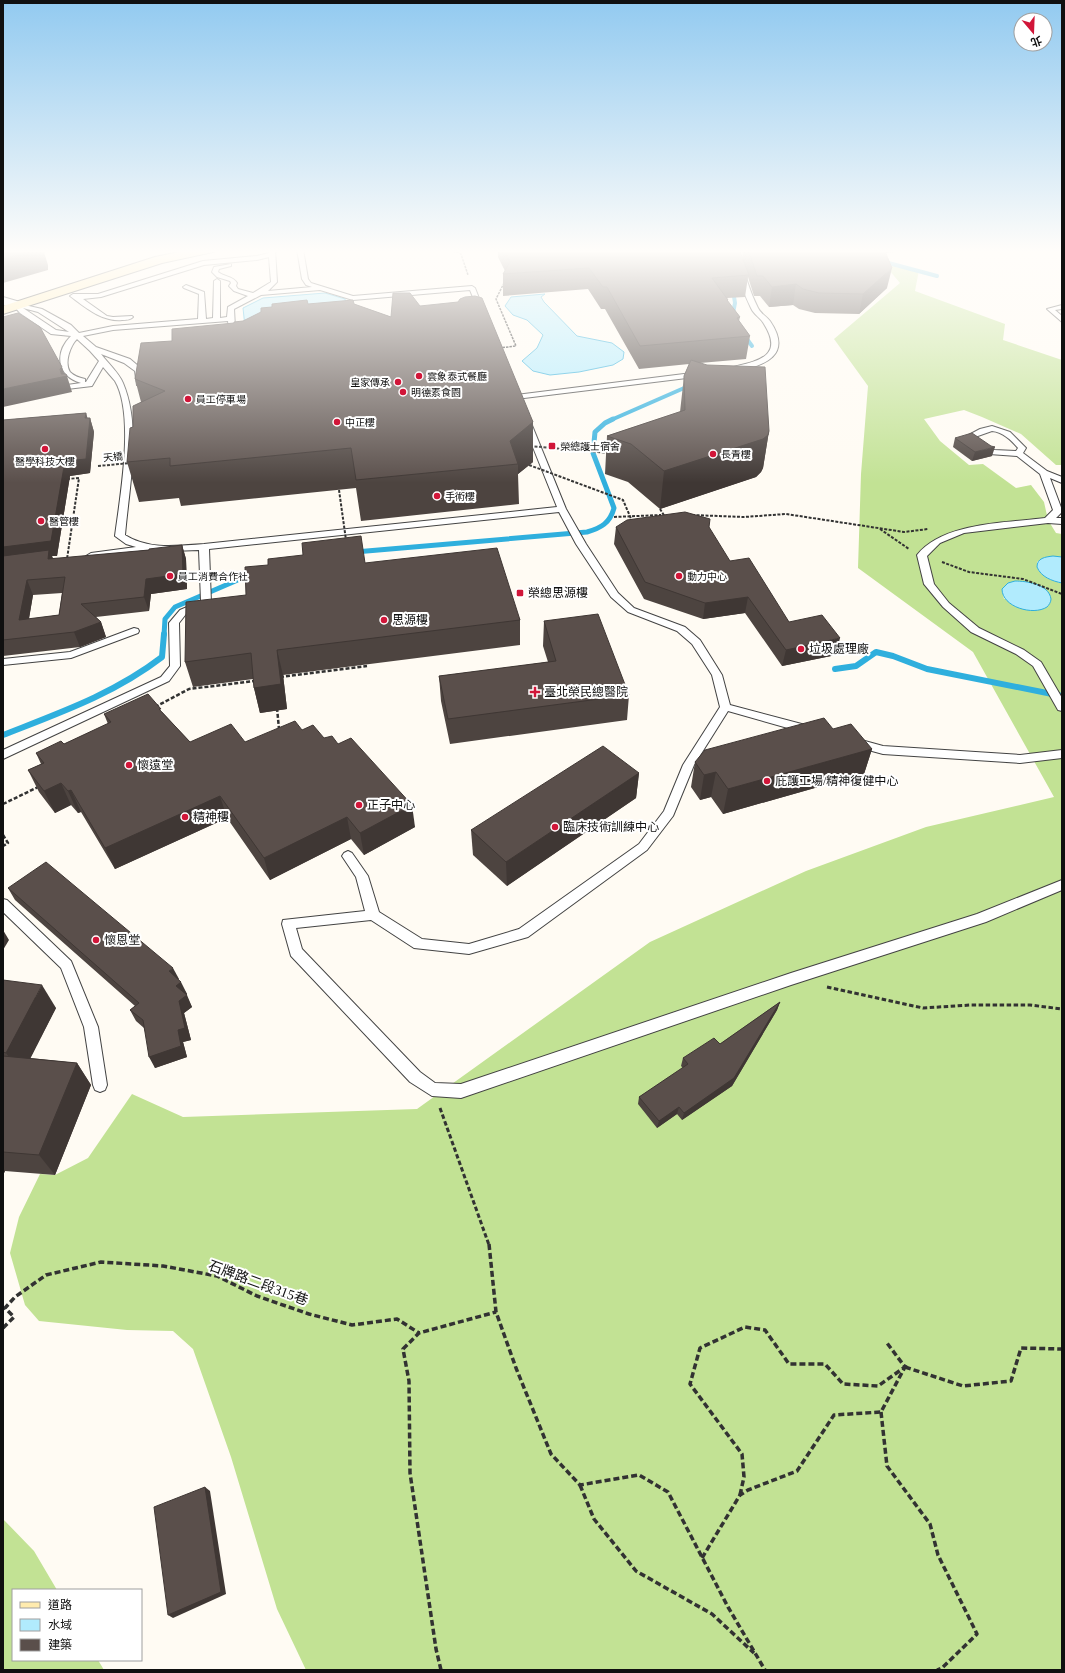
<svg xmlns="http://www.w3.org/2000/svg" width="1065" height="1673" viewBox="0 0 1065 1673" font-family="'Times New Roman','Noto Sans TC',serif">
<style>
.forest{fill:#c2e294;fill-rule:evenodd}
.water{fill:#b1ebfd;stroke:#2fafdd}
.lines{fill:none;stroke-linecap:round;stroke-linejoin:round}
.stream-far2{stroke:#2fafdd;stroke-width:4}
.stream-far1{stroke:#2fafdd;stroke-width:5}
.stream{stroke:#2fafdd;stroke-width:6}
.lane-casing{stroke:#434343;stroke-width:2}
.street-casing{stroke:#434343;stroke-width:2}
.secondary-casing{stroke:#323232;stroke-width:2}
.path-far4{stroke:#323232;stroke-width:1.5;stroke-dasharray:2.5 1;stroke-linecap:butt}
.path-far3{stroke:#323232;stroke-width:2;stroke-dasharray:3 1.5;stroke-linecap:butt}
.path-far2{stroke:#323232;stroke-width:2.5;stroke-dasharray:4 2;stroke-linecap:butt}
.path-far1{stroke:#323232;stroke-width:3;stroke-dasharray:4.5 2.5;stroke-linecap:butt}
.path{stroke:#323232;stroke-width:3.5;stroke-dasharray:6 3;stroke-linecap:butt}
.lane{fill:#fff;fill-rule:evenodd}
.street{fill:#fff;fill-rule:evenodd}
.secondary{fill:#ffebae;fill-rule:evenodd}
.path-bridge-far1{stroke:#323232;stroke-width:1.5;stroke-dasharray:2.5 1;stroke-linecap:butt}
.path-bridge{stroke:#323232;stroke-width:2;stroke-dasharray:3 1.5;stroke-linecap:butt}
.wall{fill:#4d4440;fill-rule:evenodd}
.shaded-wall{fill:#3f3734}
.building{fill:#5a4f4b;stroke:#3f3734;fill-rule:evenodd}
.poi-dot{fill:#d11639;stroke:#fff;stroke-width:1.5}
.labels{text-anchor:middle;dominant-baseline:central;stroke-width:4;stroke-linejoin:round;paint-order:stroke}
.far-poi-label{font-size:10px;fill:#101010;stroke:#fff;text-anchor:start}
.far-street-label{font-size:10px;fill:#101010;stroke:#fff}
.poi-label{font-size:12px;fill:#101010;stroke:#fff;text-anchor:start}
.near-street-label{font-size:14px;fill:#101010;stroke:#fff}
</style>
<rect width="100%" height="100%" fill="#fffbf3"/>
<g class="forest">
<path d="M884 264 919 270 915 291 1005 324 1003 340 1062 360V465H1056L1021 434 982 417 964 410 924 419 940 441 969 465 983 464 1016 488 1031 485 1044 502 1048 520 1056 533 1062 534V557H1046L1037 562V567C1041 577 1052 581 1062 583V1670H306L277 1609 231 1457 193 1349 173 1331 127 1330 39 1321 25 1305 10 1253 19 1217 40 1174 55 1175 88 1158 132 1094 183 1117 417 1109 650 942 806 871 926 827 1054 797 973 652 858 568 861 474 868 386 834 339 900 283ZM1037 585 1048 593 1004 599 1002 589Z"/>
<polygon points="3,1519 34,1551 57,1590 13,1590 13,1660 98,1660 104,1670 3,1670"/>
</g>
<g class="water">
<polygon points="325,293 345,299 350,318 245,327 243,308 263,298"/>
<polygon points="545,294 541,297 544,302 577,336 612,343 624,352 623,359 613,365 579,372 550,375 533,371 522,361 537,348 543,335 527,320 513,315 505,306 511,297"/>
<path d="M1053 556 1062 557V583C1052 581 1041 577 1037 567 1037 558 1045 557 1053 556Z"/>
<path d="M1015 581C1026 581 1049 584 1051 599 1051 602 1049 605 1047 607 1033 616 1002 607 1002 589L1008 583Z"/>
</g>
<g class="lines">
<g class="stream-far2">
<polyline points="881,261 937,276"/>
<polyline points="732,318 735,303 733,290"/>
<polyline points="744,335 752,346"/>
<polyline points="611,420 691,385"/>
</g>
<g class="stream-far1">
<path d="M355 552 587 532C601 528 610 523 614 508L593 453 595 432 605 423 613 419"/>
<polyline points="164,635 165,619 175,607 254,573"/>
</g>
<g class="stream">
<polyline points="835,669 856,666 876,652 893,656 927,669 1062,696"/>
<path d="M3 735C59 713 114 694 162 657L164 634"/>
</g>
<g class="lane-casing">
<g id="lane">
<path d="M269 249H275L277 282 268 291 312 287 306 285 302 279 297 249H303L308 279 311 283 353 296 472 286 475 288 484 311 479 312 470 290 353 300 320 290 261 295 234 309 235 327 245 333 241 335 229 330 228 321 113 330 83 336 96 347 130 359 143 370 144 383 140 385H137L135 371 124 363 101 354C108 363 119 373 123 383 142 428 129 487 125 535 149 550 177 546 204 544L557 507 524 425 528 423H531L566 509 586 544 618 593 634 608 685 627 700 640 722 675 730 705 813 727 814 730 813 733 809 734 728 711 694 765 673 816 647 850 528 937 469 954 414 948 371 920 296 928 302 949 420 1072 435 1083 461 1084 791 973 977 914 1062 880V890L986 922 791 985 461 1098 432 1096 410 1082 291 956 282 924 283 920 365 911 356 877 342 856 344 853 348 851 352 853 368 876 379 912 422 939 469 944 519 929 639 844 664 811 683 765 720 707 712 675 692 644 677 631 628 612 611 597 576 544 559 512 209 549 211 603 209 605 186 614 179 623 180 666 169 681 3 759V750L161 677 170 666 169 623 180 610 201 601 199 550 171 551 148 550 91 559 86 556 91 553 136 547 126 544 115 536C120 497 135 415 115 381 111 376 107 372 103 367L92 386 67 389V385L81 383C57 376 54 353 71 336L51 334 20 313 13 305 16 303 42 309 71 325 79 333 113 326 198 319 199 294 184 288 183 287 186 285 204 292 206 319 213 318 214 281 217 279 220 281V318L227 317 228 307 248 296 234 291 229 286 231 283 230 281 217 277 212 272 214 267 231 264V266L219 269 218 272C224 277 233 276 237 283L236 286 238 289 253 293 271 282 269 257 257 260 204 265 101 297 83 299 107 316 113 317 132 316 133 317C130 320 126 320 122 320 102 322 85 307 70 296L73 294H98L203 261 257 256 269 253ZM23 308 38 312 69 332 56 330ZM77 339 90 351 99 361 86 382H85V379C80 378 74 376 70 372 64 363 70 346 77 339Z"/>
<polygon points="476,249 487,249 484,251"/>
<path d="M733 249H739C743 269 749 290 758 308 761 314 766 316 770 321 793 355 765 366 736 371L732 369 733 367C759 361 784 356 764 324 761 318 754 315 751 308 742 290 736 269 733 249Z"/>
<polygon points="1062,305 1062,309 1055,310 1062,316 1062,322 1047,309"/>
<polygon points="700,372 703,372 703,376 516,399 512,397 516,395"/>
<path d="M992 426 1010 432 1026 448 1023 453 1047 471 1062 477V483L1050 478 1062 510 1061 513 1056 518H1062V524L1048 523 964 533 940 543 927 556 934 584 949 603 979 628 1024 650 1041 662 1062 698V711L1058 710 1033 666 1016 654 971 632 943 607 924 584 917 555C943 522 1007 523 1045 518L1053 510 1040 474 1017 456 989 454 965 437 980 429ZM992 431C1003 432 1011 440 1018 448L1016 451 994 450 975 437Z"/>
<polygon points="134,628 138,629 139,631 138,633 71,658 3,665 3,659 70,652"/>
<polygon points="854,738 883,746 1020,755 1062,750 1062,758 1020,763 883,754 850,745 848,742 850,739"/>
<polygon points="3,899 7,900 71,961 98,1027 107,1085 105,1090 100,1092 95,1090 93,1085 84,1027 61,968 3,912"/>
</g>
</g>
<g class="street-casing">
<polygon id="street" points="3,297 20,302 22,305 20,308 16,309 3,305"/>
</g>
<g class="secondary-casing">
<polygon id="secondary" points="194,249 219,249 213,252 162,263 3,314 3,306 155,257"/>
</g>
<polyline class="path-far4" points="450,249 461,254 468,275"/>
<g class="path-far3">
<polyline points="67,479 79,478 67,559"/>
<polyline points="692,515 744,517 786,514 904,532 928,529"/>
<polyline points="614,517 661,515"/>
<polyline points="880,529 909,549"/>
<polyline points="942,562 969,572 1023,579 1062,594"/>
</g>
<g class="path-far2">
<polyline points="280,677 367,666"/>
<polyline points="155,707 189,689 255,681"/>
<polyline points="277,708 279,729"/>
<polyline points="3,804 38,787"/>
<polyline points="3,835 8,843 3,846"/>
</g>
<g class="path-far1">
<polyline points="827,987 923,1008 971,1005 1030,1005 1062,1009"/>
<polyline points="440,1108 489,1245"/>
</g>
<g class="path">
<polyline points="489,1244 496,1312 516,1368 551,1454 580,1485 639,1475 668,1492 728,1607 765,1670"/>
<polyline points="3,1328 14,1317 5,1308 15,1297 46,1275 101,1262 163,1266 217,1276 257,1296 309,1314 352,1325 397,1319 419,1333"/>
<polyline points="905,1367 963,1386 1011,1381 1021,1348 1062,1349"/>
<polyline points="881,1412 887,1466 930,1524 938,1555 977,1634 942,1668 937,1670"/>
<polyline points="580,1485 594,1519 636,1571 712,1614 754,1653"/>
<polyline points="740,1495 744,1477 742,1454 690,1384 700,1348 745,1327 765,1330 789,1364 825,1364 843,1384 878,1386 905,1367 887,1343"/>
<polyline points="702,1558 740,1495 748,1490 797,1471 834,1415 881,1412 906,1365"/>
<polyline points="441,1670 436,1649 410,1473 409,1381 403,1349 419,1333 496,1312"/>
</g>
<use href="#lane" class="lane"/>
<use href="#street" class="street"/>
<use href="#secondary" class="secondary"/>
<polyline class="path-bridge-far1" points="499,348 516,346 496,299 504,283"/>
<g class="path-bridge">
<polyline points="530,446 609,453"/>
<polyline points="529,465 623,500 632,521"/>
<polyline points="98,466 130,463"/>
<polyline points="339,490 346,540"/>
<polyline points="660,509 665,517"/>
</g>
</g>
<g class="wall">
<polygon points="498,249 739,249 744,263 742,258 743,249 910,249 910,250 885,253 887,288 859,314 815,313 799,309 793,305 769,307 760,296 754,296 748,277 745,297 727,298 728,300 728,302 740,317 739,321 750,336 746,359 700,363 769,431 763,468 761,472 756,477 660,509 628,482 605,474 607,436 680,412 684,376 689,364 639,369 605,309 601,309 588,289 503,296 503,274 505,271 498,257"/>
<polygon points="308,304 354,304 391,317 420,306 533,422 533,462 518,474 519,504 361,521 356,488 181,506 179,498 139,502 127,462 141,402 135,379 172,341 243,321"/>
<path d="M86 413 87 418H90L94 432 90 473 70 476 57 556H52L53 559 149 550 182 545 186 559 187 589 151 594 149 611 96 617 101 622 106 637 80 647 3 656V420ZM62 593 59 615 29 619 33 595Z"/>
<polygon points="955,438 992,456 972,461 953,447"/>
<polygon points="616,527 730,561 789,622 836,655 782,666 745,613 703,619 644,599 614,544"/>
<polygon points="365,563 520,620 520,645 283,675 287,709 260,713 254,688 253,679 193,687 185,662 246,595"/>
<polygon points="544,621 629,695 627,720 450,744 441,701 439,676 548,662 543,646"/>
<polygon points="162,712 190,742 245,742 302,730 338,744 415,827 364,855 351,839 270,880 227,818 115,869 81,812 78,813 71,805 55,813 39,792 28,770 41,764 36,753 64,744 108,724 104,714"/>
<polygon points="833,729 872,749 864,774 723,814 711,797 700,800 691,787 695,762"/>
<polygon points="639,773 636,798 507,886 473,855 471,830"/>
<polygon points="8,888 179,979 178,980 187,994 186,995 192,1007 184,1013 191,1040 183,1042 187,1057 155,1068 144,1028 136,1021 130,1010 135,1006 15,900"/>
<polygon points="3,980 56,1008 30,1058 77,1063 91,1085 55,1175 5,1171 3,1175"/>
<polygon points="780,1002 777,1010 732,1086 682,1120 677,1114 657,1128 638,1104 639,1097 683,1068 681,1066 683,1058 720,1044"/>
</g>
<g class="shaded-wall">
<polygon points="39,249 43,249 48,265 48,270 3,283 3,259"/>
<polygon points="870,249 910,249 910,250 869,255"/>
<polygon points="892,268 887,288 859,314 863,294"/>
<polygon points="796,284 793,305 769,307 772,287"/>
<polygon points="62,367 65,376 67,376 72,392 3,407 3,389 61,374 60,369"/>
<polygon points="86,413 89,423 90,418 94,432 90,473 70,476 57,556 52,556 55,564 3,562 3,547 65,461 85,418"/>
<polygon points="533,422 533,462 518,474 518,464 510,441"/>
<polygon points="769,431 763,468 761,472 756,477 660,509 664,471"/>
<polygon points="995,447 992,456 972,461 975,452"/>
<polygon points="182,545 186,559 187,589 151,594 149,611 144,597 146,579"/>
<polygon points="27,580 33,595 26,635 19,620"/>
<polygon points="748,597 745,613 703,619 705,603"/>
<polygon points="101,622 106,637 80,647 74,632"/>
<polygon points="840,638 836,655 782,666 786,650"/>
<polygon points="277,650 283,675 287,709 260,713 254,688"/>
<polygon points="872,749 864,774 723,814 728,789"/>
<polygon points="716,772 711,797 700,800 704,775"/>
<polygon points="639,773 636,798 507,886 506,862"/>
<polygon points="61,783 71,805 55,813 44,791"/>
<polygon points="71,790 81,812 78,813 68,791"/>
<polygon points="220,796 227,818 115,869 105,848"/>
<polygon points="412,805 415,827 364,855 360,833"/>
<polygon points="347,817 351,839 270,880 264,858"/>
<polygon points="3,930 9,940 3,950"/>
<polygon points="173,968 179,979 174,983 169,971"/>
<polygon points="181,982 187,994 182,998 176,986"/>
<polygon points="42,985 56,1008 22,1075 6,1053"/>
<polygon points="187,995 192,1007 184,1013 191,1040 183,1042 187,1057 155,1068 149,1057 178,1030 179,1001"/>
<polygon points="780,1002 777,1010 732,1086 682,1120 684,1113"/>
<polygon points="77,1063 91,1085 55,1175 39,1155"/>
<polygon points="679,1107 677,1114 657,1128 659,1121"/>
<polygon points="3,1168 5,1171 3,1175"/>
<polygon points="205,1487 210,1491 226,1594 173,1618 168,1615"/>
</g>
<g class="building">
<polygon points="3,249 39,249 3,259"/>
<polygon points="504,249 739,249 749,275 712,278 728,300 727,300 740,317 737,318 750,336 640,346 607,287 603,287 589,268 503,274 510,262"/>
<polygon points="748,249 884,249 892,268 863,294 819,293 803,289 796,284 772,287 763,276 757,276"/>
<polygon points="393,293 410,293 420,306 458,302 460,299 465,297 475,296 482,298 533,422 510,441 518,464 356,480 351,448 170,466 170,458 127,462 130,428 133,427 133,406 165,391 135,379 141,343 172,341 172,329 234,323 234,322 243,321 261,312 261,308 272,307 272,304 307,300 308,304 353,300 354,304 391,317"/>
<polygon points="18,313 40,327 62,367 60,369 61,374 66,374 67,376 3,389 3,317"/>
<polygon points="691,360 707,365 765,367 769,431 768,435 763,439 664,471 631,444 607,436 685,410 684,376"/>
<polygon points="86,413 85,418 90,418 86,459 65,461 51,541 3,547 3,420"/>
<polygon points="972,433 991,446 995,447 975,452 955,438"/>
<polygon points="685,512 710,519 709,527 730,561 749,558 789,622 822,615 840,638 786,650 748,597 705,603 645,582 616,527 627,520"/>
<polygon points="361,536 365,563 497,548 520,620 277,650 281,684 254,688 251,653 185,662 186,602 246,595 245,567 268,565 268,559 303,555 302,543"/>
<path d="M182 545 183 574 146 579 144 597 81 604 101 622 74 632 3 640V556L49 550 48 559 149 550V549ZM65 577 59 615 19 620 27 580Z"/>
<polygon points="598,614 629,695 448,719 439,676 556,661 544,621"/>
<polygon points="148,694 161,709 159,709 190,742 231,724 245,742 295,721 302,730 313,725 324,738 332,736 338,744 351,738 412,805 360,833 347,817 264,858 220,796 105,848 71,790 68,791 61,783 44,791 28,770 44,763 36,753 61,741 64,744 111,722 104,714"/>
<polygon points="824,718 833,729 851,724 872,749 728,789 716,772 704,775 695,762 705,750"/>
<polygon points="603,746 639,773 506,862 471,830"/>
<polygon points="46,862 173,968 169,971 181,982 176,986 187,995 179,1001 185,1028 178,1030 181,1046 149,1057 143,1020 130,1010 139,1003 8,888"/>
<polygon points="3,980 42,985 6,1053 3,1052"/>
<polygon points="780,1002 734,1078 684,1113 679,1107 659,1121 639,1097 688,1064 683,1058 714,1038 720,1044"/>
<polygon points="3,1056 77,1063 39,1155 3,1152"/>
<polygon points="205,1487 221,1592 168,1615 154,1507"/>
</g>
<linearGradient id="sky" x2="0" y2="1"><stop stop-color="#92caf0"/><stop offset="0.52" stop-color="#fffdfa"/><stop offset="1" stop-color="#fffdfa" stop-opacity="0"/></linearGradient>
<rect width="1065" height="483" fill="url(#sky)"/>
<g class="poi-dot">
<circle cx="419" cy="376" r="4"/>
<circle cx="398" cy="382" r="4"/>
<circle cx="403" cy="392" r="4"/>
<circle cx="188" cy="399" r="4"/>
<circle cx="337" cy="422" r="4"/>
<rect x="548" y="442" width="8" height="8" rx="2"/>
<circle cx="45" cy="449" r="4"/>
<circle cx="713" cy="454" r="4"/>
<circle cx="437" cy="496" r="4"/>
<circle cx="41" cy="521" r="4"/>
<circle cx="170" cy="576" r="4"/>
<circle cx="679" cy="576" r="4"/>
<rect x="516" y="589" width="8" height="8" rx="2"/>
<circle cx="384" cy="620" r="4"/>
<circle cx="801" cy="649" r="4"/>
<path d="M533 686h4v4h4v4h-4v4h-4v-4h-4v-4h4z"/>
<circle cx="129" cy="765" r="4"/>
<circle cx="767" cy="781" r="4"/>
<circle cx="359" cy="805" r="4"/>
<circle cx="185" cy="817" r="4"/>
<circle cx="555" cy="827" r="4"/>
<circle cx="96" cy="940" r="4"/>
</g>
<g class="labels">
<g class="far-poi-label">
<text x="427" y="376">雲象泰式餐廳</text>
<text x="390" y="382" text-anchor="end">皇家傳承</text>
<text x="411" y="392">明德素食園</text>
<text x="196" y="399">員工停車場</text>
<text x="345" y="422">中正樓</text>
<text x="560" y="446">榮總護士宿舍</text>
<text x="721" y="454">長青樓</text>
<text x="45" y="461" text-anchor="middle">醫學科技大樓</text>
<text x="445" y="496">手術樓</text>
<text x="49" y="521">醫管樓</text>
<text x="178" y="576">員工消費合作社</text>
<text x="687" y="576">動力中心</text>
</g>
<g class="far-street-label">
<text transform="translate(113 457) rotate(-6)">天橋</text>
</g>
<g class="poi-label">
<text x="528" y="593">榮總思源樓</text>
<text x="392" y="620">思源樓</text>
<text x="809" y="649">垃圾處理廠</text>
<text x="544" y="692">臺北榮民總醫院</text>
<text x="137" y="765">懷遠堂</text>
<text x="775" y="781">庇護工場/精神復健中心</text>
<text x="367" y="805">正子中心</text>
<text x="193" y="817">精神樓</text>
<text x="563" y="827">臨床技術訓練中心</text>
<text x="104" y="940">懷恩堂</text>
</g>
<g class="near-street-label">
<text transform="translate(258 1283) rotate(20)">石牌路二段315巷</text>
</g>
</g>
<rect width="1065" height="1673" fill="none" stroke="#101010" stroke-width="8"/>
<rect x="12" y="1589" width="130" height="72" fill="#ffffff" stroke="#9f9f9f"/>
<rect x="20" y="1602" width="20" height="6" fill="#ffebae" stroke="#9f9f9f"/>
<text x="48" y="1609" font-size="12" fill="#101010">道路</text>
<rect x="20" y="1619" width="20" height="12" fill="#b1ebfd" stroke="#9f9f9f"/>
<text x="48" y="1629" font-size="12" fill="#101010">水域</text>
<rect x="20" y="1639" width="20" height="12" fill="#5a4f4b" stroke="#9f9f9f"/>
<text x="48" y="1649" font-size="12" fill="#101010">建築</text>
<g transform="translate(1033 32) rotate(161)"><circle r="19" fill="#ffffff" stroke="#9f9f9f"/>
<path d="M0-3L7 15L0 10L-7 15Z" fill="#d11639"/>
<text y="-6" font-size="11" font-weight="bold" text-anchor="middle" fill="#101010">北</text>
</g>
</svg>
